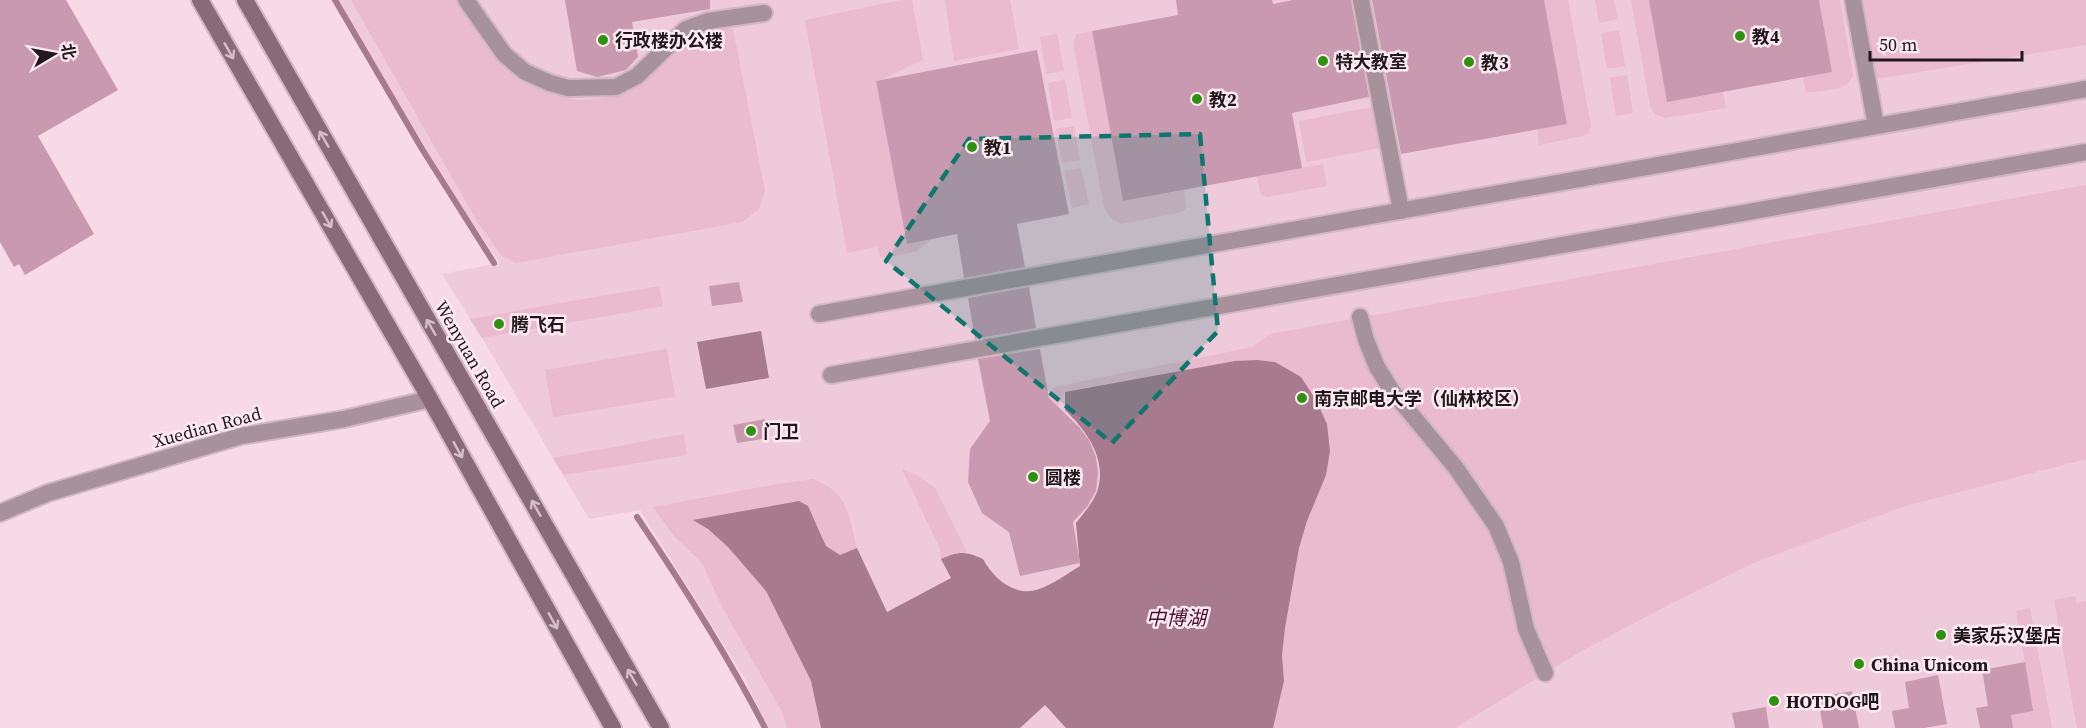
<svg xmlns="http://www.w3.org/2000/svg" width="2086" height="728" viewBox="0 0 2086 728" font-family="'Source Serif 4','Noto Sans SC',serif">
<style>
.built{fill:#efcada}
.green{fill:#eabacf}
.water{fill:#a77a8e}
.lines{fill:none;stroke-linecap:round;stroke-linejoin:round}
.stream{stroke:#a77a8e;stroke-width:6}
.building{fill:#c99aaf}
.pedestrian-casing{stroke:#d1b7c2;stroke-width:20}
.tertiary-casing{stroke:#d1b7c2;stroke-width:20}
.secondary-casing{stroke:#d1b7c2;stroke-width:20}
.pedestrian{stroke:#a7929b;stroke-width:16}
.tertiary{stroke:#a7929b;stroke-width:16}
.secondary{stroke:#896b78;stroke-width:16}
.oneway{stroke:#d4bec7}
.marked{fill:#0f766e;fill-opacity:0.2;stroke:#0f766e;stroke-width:4.5;stroke-dasharray:12 8;stroke-linejoin:round}
.poi-dot{fill:#2e910f;stroke:#fceaf2;stroke-width:2}
.labels{text-anchor:middle;dominant-baseline:central;stroke-width:5;stroke-linejoin:round;paint-order:stroke}
.poi-label{font-size:18px;font-weight:bold;fill:#22181c;stroke:#fceaf2;text-anchor:start}
.street-label{font-size:18px;fill:#22181c;stroke:#fceaf2}
.water-label{font-size:20px;font-style:italic;fill:#491130;stroke:#fceaf2}
</style>
<rect width="100%" height="100%" fill="#f7dae6"/>
<polygon class="built" points="335,0 2086,0 2086,728 768,728 745,679 640,510 589,519 482,338 442,274 500,263 422,149"/>
<g class="green">
<path d="M351 0H455C489 51 532 110 602 98 619 95 634 91 647 78 656 70 663 59 670 50 686 32 711 27 733 29L765 191 759 209 742 222 516 263 502 256 478 223Z"/>
<polygon points="901,0 912,0 923,60 876,82 907,244 932,239 916,252 881,258 877,247 847,253 805,20"/>
<polygon points="945,0 1010,0 1019,49 954,61"/>
<polygon points="1544,0 1568,0 1591,126 1589,133 1583,136 1539,145 1537,129 1567,123"/>
<polygon points="1595,0 1614,0 1618,19 1599,23"/>
<polygon points="1631,0 1649,0 1723,92 1726,108 1665,118 1655,114 1650,106"/>
<path d="M1819 0H1840L1853 75C1848 92 1822 90 1806 93L1803 77 1832 72Z"/>
<polygon points="1861,0 2086,0 2086,45 1875,79"/>
<polygon points="1619,30 1625,66 1607,69 1601,33"/>
<polygon points="1092,31 1123,201 1184,190 1186,208 1182,212 1121,224 1111,218 1104,207 1073,43 1077,34"/>
<polygon points="1057,34 1064,71 1046,74 1040,37"/>
<polygon points="1627,75 1633,113 1616,116 1610,78"/>
<polygon points="1065,79 1072,118 1054,121 1048,83"/>
<polygon points="1372,107 1380,148 1306,162 1299,121"/>
<polygon points="1074,126 1080,160 1062,163 1056,129"/>
<polygon points="1323,164 1327,186 1267,197 1260,193 1257,176"/>
<polygon points="1081,168 1089,204 1072,208 1064,171"/>
<polygon points="2086,185 2086,459 1902,507 1751,564 1668,605 1580,652 1455,728 1273,728 1284,681 1282,655 1285,628 1299,548 1307,521 1257,360 1235,361 1065,392 1058,407 1049,398 1054,387 1253,347 1270,334"/>
<polygon points="659,286 663,306 482,338 470,319"/>
<polygon points="667,349 675,397 553,417 545,370"/>
<polygon points="684,434 687,455 563,475 553,458"/>
<polygon points="902,469 920,477 935,488 967,552 955,553 941,559 940,549"/>
<path d="M813 479C850 494 847 512 857 548L840 555 826 546 817 524 708 529 728 547 766 591 811 681 821 728H787L782 712 723 609 702 563 674 536 653 507 778 484Z"/>
<polygon points="2075,596 2077,603 2086,601 2086,728 2077,728 2054,600"/>
<polygon points="2030,608 2052,728 2013,728 2011,715 2025,662 2016,611"/>
</g>
<g class="water">
<polygon points="761,331 769,378 706,389 697,342"/>
<path d="M1257 360 1275 362 1301 377 1316 400 1327 424 1330 451 1326 475 1307 521 1299 548 1285 628 1282 655 1284 681 1273 728H1066L1045 705 1020 728H821L811 681 766 591 728 547 708 529 693 520 799 501 808 506 826 546 840 555 857 548 887 612 951 578 941 559C959 551 965 551 983 559 993 578 1015 598 1039 589 1053 584 1067 574 1080 566L1076 523C1084 513 1092 504 1097 492 1108 460 1087 431 1065 410V392L1235 361Z"/>
</g>
<g class="lines">
<g class="stream">
<polyline points="335,0 422,149 494,263"/>
<path d="M637 517C683 585 727 654 765 728"/>
</g>
</g>
<g class="building">
<polygon points="0,0 66,0 118,90 38,136 94,234 25,275 19,264 14,267 0,242"/>
<polygon points="565,0 710,0 710,9 632,22 638,57 626,70 597,77 577,71"/>
<polygon points="1176,0 1272,0 1273,4 1293,0 1351,0 1369,97 1292,113 1302,168 1123,201 1092,31 1178,15"/>
<polygon points="1372,0 1544,0 1567,124 1401,154"/>
<polygon points="1649,0 1819,0 1832,72 1667,102"/>
<polygon points="1037,50 1069,214 1017,224 1025,267 964,278 957,234 907,244 876,81"/>
<polygon points="739,282 743,302 712,306 709,286"/>
<polygon points="1029,287 1036,328 975,339 968,298"/>
<polygon points="1040,349 1049,398 1079,427 1089,440 1096,457 1098,473 1096,491 1087,507 1073,522 1080,563 1020,576 1009,532 982,513 968,482 970,449 990,421 978,359"/>
<polygon points="765,419 768,438 737,443 733,425"/>
<polygon points="2025,662 2033,711 2011,715 2013,728 1980,728 1976,708 1988,706 1982,670"/>
<polygon points="1938,675 1947,724 1924,728 1895,728 1892,711 1909,708 1905,682"/>
<polygon points="1852,691 1859,728 1823,728 1818,697"/>
<polygon points="1766,707 1769,728 1735,728 1732,713"/>
</g>
<g class="lines">
<g class="pedestrian-casing">
<g id="pedestrian">
<polyline points="466,0 504,54 525,72 550,83 568,88 616,87 637,76 686,29 708,21 764,13"/>
<polyline points="1361,0 1401,211"/>
<polyline points="1853,0 1876,126"/>
<polyline points="819,314 2086,89"/>
<polyline points="1360,317 1366,340 1377,367 1392,391 1456,468 1496,526 1511,562 1526,629 1545,673"/>
<polyline points="831,375 2086,152"/>
</g>
</g>
<g class="tertiary-casing">
<polyline id="tertiary" points="0,513 48,493 241,436 344,419 430,399"/>
</g>
<g class="secondary-casing">
<g id="secondary">
<polyline points="200,0 430,399 613,728"/>
<polyline points="245,0 661,728"/>
</g>
</g>
<use href="#pedestrian" class="pedestrian"/>
<use href="#tertiary" class="tertiary"/>
<use href="#secondary" class="secondary"/>
</g>
<defs><path id="oneway-shaft" d="M-6 0H5M1.5-3L5.5 0L1.5 3" fill="none" stroke-width="1.6" stroke-linecap="round" stroke-linejoin="round" transform="scale(1.5)"/></defs>
<g class="oneway">
<use href="#oneway-shaft" transform="translate(229 51) rotate(60)"/>
<use href="#oneway-shaft" transform="translate(324 139) rotate(-120)"/>
<use href="#oneway-shaft" transform="translate(327 220) rotate(60)"/>
<use href="#oneway-shaft" transform="translate(431 327) rotate(-120)"/>
<use href="#oneway-shaft" transform="translate(458 450) rotate(61)"/>
<use href="#oneway-shaft" transform="translate(536 508) rotate(-120)"/>
<use href="#oneway-shaft" transform="translate(553 621) rotate(61)"/>
<use href="#oneway-shaft" transform="translate(632 677) rotate(-120)"/>
</g>
<path class="marked" d="M1200 134 1218 331 1112 443 886 261 969 139Z"/>
<g class="poi-dot">
<circle cx="1740" cy="36" r="6"/>
<circle cx="603" cy="40" r="6"/>
<circle cx="1323" cy="61" r="6"/>
<circle cx="1469" cy="62" r="6"/>
<circle cx="1197" cy="99" r="6"/>
<circle cx="972" cy="147" r="6"/>
<circle cx="499" cy="324" r="6"/>
<circle cx="1302" cy="398" r="6"/>
<circle cx="751" cy="431" r="6"/>
<circle cx="1033" cy="477" r="6"/>
<circle cx="1941" cy="635" r="6"/>
<circle cx="1859" cy="664" r="6"/>
<circle cx="1774" cy="701" r="6"/>
</g>
<g class="labels">
<g class="poi-label">
<text x="1752" y="36">教4</text>
<text x="615" y="40">行政楼办公楼</text>
<text x="1335" y="61">特大教室</text>
<text x="1481" y="62">教3</text>
<text x="1209" y="99">教2</text>
<text x="984" y="147">教1</text>
<text x="511" y="324">腾飞石</text>
<text x="1314" y="398">南京邮电大学（仙林校区）</text>
<text x="763" y="431">门卫</text>
<text x="1045" y="477">圆楼</text>
<text x="1953" y="635">美家乐汉堡店</text>
<text x="1871" y="664">China Unicom</text>
<text x="1786" y="701">HOTDOG吧</text>
</g>
<g class="street-label">
<text transform="translate(470 354) rotate(60)">Wenyuan Road</text>
<text transform="translate(207 427) rotate(-15)">Xuedian Road</text>
</g>
<g class="water-label">
<text x="1176" y="618">中博湖</text>
</g>
</g>
<g transform="translate(54 54) rotate(80)" stroke="#fceaf2" stroke-width="4.5" paint-order="stroke">
<path d="M0-4.5L10 22L0 15L-10 22Z" fill="#22181c"/>
<text y="-9" font-size="16" font-weight="bold" text-anchor="middle" fill="#22181c">北</text>
</g>
<path d="M1870 51v9h152v-9" fill="none" stroke="#22181c" stroke-width="3"/>
<text x="1879" y="51" font-size="18" fill="#22181c" stroke="#fceaf2" stroke-width="4.5" paint-order="stroke">50 m</text>
</svg>
